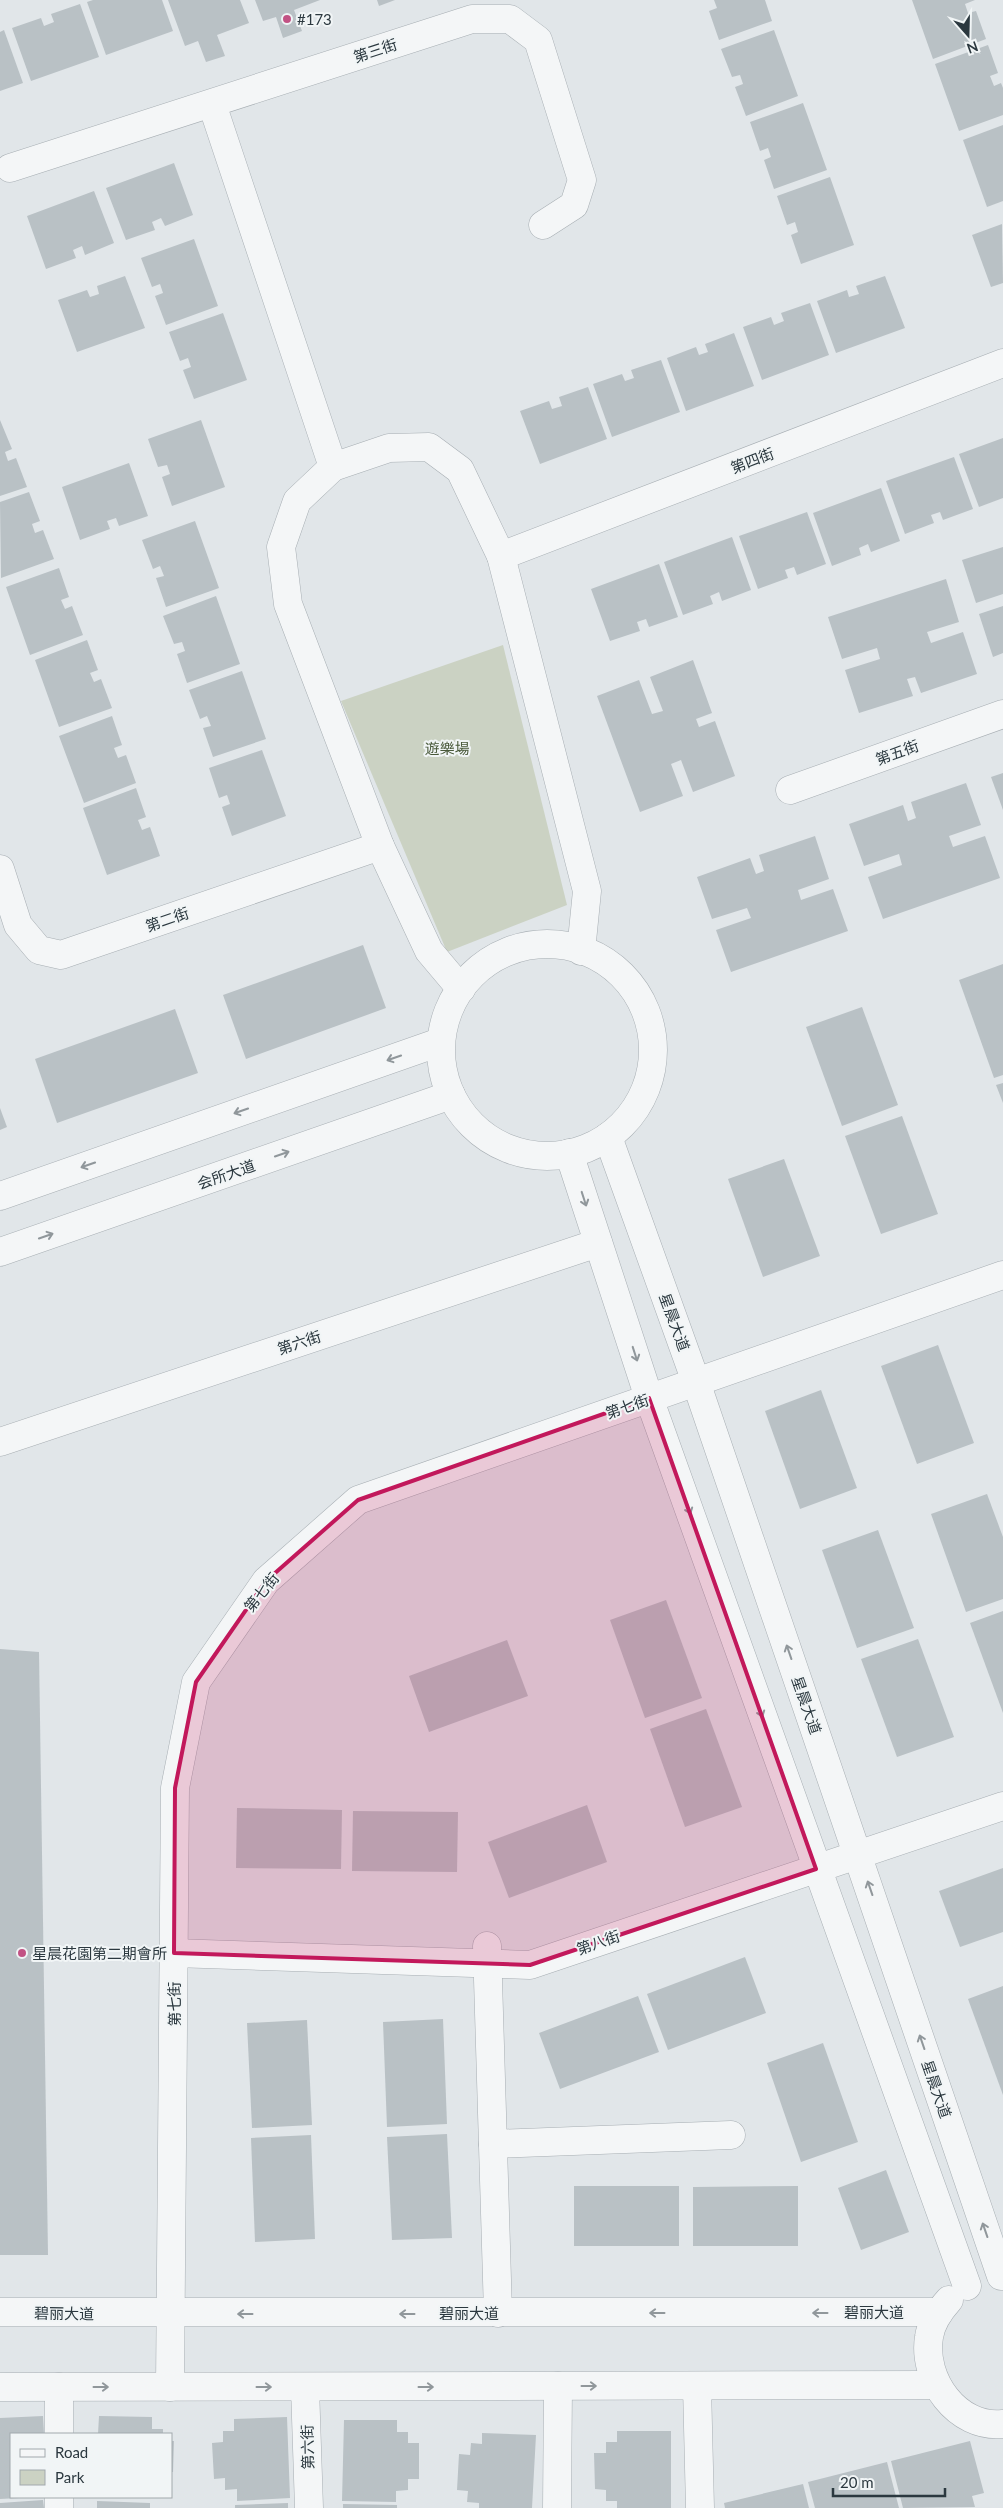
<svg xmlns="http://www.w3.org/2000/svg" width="1003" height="2508" viewBox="0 0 1003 2508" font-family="Lato,'Noto Sans SC',sans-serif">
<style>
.green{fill:#cbd2c3}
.building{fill:#b9c1c5}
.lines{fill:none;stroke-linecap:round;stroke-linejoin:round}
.minor-casing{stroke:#a7aeb3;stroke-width:29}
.minor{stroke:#f4f6f7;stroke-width:28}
.oneway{stroke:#90979b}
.marked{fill:#c2185b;fill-opacity:0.2;stroke:#c2185b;stroke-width:4;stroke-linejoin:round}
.poi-dot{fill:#c25284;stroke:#f1f5f6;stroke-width:2}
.labels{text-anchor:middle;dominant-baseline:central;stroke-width:4;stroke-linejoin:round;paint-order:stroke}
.poi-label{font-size:15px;fill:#2b383f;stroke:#f1f5f6;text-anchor:start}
.street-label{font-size:15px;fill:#2b383f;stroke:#f1f5f6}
.park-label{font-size:15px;fill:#49593a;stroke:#f1f5f6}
</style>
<rect width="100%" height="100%" fill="#e1e6e9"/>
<polygon class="green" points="503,645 567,905 447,952 341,701"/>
<g class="building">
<polygon points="93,0 162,0 173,31 106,55 87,2"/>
<polygon points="168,0 240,0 249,23 217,35 225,56 206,62 198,41 185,46"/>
<polygon points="255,0 320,0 294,10 302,31 283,38 276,17 263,21"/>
<polygon points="377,0 395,0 379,6"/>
<polygon points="714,0 765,0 772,21 719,40 709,11 717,8"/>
<polygon points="912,0 975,0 965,4 968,13 976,11 986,39 933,59"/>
<polygon points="80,4 99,57 31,81 12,28 41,18 44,26 54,22 51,14"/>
<polygon points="4,30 23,83 0,91 0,32"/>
<polygon points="774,30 798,96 746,116 735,87 743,84 740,75 732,77 721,49"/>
<polygon points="988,45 998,73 990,76 994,86 1001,83 1003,88 1003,115 959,131 935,64"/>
<polygon points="803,103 827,170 774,189 764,160 771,157 768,148 760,151 750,122"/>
<polygon points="1003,125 1003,201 987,207 963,140"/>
<polygon points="174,163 193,215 165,226 161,218 152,222 155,230 126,240 106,188"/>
<polygon points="830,177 854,245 801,264 791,235 798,232 795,222 787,225 777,196"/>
<polygon points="94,191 114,243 85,255 82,246 73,250 76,258 46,269 27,216"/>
<polygon points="1002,224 1003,283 991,287 972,235"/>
<polygon points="194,239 218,306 166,325 155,296 163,293 160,284 152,287 141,258"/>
<polygon points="125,276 145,328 77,352 58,300 87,290 90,297 99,294 97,286"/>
<polygon points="885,276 905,328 836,353 817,301 847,290 849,297 859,294 856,286"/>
<polygon points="810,303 829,355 762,380 743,327 771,317 774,325 784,321 781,313"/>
<polygon points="223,313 247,380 194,399 183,370 191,367 188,358 180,361 169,332"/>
<polygon points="734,333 754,386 686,411 667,358 696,347 699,355 708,352 705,344"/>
<polygon points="661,360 680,412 612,437 593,384 622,374 625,381 634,378 631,370"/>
<polygon points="588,387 607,439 540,464 520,411 549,401 552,409 562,406 559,397"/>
<polygon points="0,420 12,449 5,452 8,461 16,458 27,487 0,496"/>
<polygon points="201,420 225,487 172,506 162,477 170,474 167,465 158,467 148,439"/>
<polygon points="1003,438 1003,498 979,507 959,454"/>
<polygon points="954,457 973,509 943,520 940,512 931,515 934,523 905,534 886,481"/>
<polygon points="129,463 148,516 119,526 116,518 107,521 110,529 80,540 62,487"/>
<polygon points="881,488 900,541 871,552 868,544 859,548 861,555 832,566 813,513"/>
<polygon points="29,492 40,521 32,524 35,533 43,530 54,559 1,578 0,502"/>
<polygon points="807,512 826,564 797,575 794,567 785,570 788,578 758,589 739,536"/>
<polygon points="195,521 219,588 166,607 156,578 164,576 160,566 153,569 142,540"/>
<polygon points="732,537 751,590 722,601 719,592 710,596 713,604 683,615 664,562"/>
<polygon points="1003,547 1003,594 976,603 962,560"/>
<polygon points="659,564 678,617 649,627 646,619 637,622 640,631 610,641 591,589"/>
<polygon points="59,568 69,597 61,600 65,609 72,606 83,635 30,655 6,587"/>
<polygon points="946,579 959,622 927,632 931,643 963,632 977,674 921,693 915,677 907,679 913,696 859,713 845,670 880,659 877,648 842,659 828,617"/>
<polygon points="216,596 240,664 187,683 177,654 185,651 182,642 174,644 163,616"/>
<polygon points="1003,606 1003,653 993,657 979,614"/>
<polygon points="87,640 98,670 90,673 94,682 101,679 112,708 59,727 35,660"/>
<polygon points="693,660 712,713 696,719 699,727 715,721 735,776 693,792 681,760 671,764 683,796 640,812 597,696 639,680 652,714 663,711 650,677"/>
<polygon points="242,671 266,739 213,757 203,728 211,726 207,716 200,719 189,690"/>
<polygon points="112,716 122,745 114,748 118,758 126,755 136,783 84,803 59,736"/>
<polygon points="262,750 286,816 232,836 222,807 230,804 227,795 219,798 209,768"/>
<polygon points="1003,773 1003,810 991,777"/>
<polygon points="966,783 981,825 949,836 953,847 985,836 1000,878 883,919 868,877 902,865 899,854 864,866 849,824 903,805 908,821 916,818 911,802"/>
<polygon points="136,788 146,817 138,820 142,830 150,827 160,856 107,875 83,808"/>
<polygon points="815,836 829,879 798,890 801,900 833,889 848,931 731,972 716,930 751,918 747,908 712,919 697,877 750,858 756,874 764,871 759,855"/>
<polygon points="363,945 386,1008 246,1059 223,995"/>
<polygon points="1003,964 1003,1075 994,1078 959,980"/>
<polygon points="862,1007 898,1105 842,1126 806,1027"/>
<polygon points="175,1009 198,1073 57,1123 35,1059"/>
<polygon points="1003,1083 1003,1103 996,1085"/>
<polygon points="0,1108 7,1127 0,1130"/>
<polygon points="902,1116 938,1214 881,1234 845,1136"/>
<polygon points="784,1159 820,1256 763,1277 728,1179"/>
<polygon points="938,1345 974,1443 917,1464 881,1366"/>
<polygon points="821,1390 857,1488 800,1509 765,1411"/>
<polygon points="987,1494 1003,1537 1003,1599 966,1612 931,1514"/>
<polygon points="878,1530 914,1628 857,1648 822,1550"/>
<polygon points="666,1600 702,1698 645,1718 610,1620"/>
<polygon points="1003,1611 1003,1713 970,1623"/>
<polygon points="918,1639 954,1737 897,1757 861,1659"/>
<polygon points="507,1640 528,1696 429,1732 409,1676"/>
<polygon points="0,1649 39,1652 48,2255 0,2255"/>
<polygon points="706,1709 742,1807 685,1827 650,1729"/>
<polygon points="587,1805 607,1862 509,1898 488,1842"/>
<polygon points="237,1808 342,1810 341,1869 236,1868"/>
<polygon points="353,1811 458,1812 457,1872 352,1871"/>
<polygon points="1003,1868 1003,1932 960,1947 939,1891"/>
<polygon points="745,1957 766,2013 668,2050 647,1994"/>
<polygon points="1003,1986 1003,2095 968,1999"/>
<polygon points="638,1996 659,2052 560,2089 539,2033"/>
<polygon points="443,2019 447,2124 387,2127 383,2022"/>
<polygon points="307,2020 312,2125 252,2128 247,2023"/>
<polygon points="823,2043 858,2142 801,2162 767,2063"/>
<polygon points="447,2134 452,2238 392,2240 387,2137"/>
<polygon points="311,2135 315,2239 255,2242 251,2138"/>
<polygon points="886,2170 909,2232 861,2250 838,2188"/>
<rect x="574" y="2186" width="105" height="60"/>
<polygon points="798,2186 798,2246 693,2246 693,2187"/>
<polygon points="43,2416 44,2434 11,2434 11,2497 19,2498 0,2499 0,2418"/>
<polygon points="99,2416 152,2417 152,2429 163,2429 163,2434 98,2434"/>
<polygon points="287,2417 290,2498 237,2501 237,2489 225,2490 225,2478 214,2479 212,2443 223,2442 223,2431 234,2431 234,2419"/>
<polygon points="344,2420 397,2420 397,2432 408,2432 408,2443 419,2443 419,2479 408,2479 408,2490 396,2491 396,2502 342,2501"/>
<polygon points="617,2431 671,2431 671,2508 617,2508 617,2501 606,2501 606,2490 595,2489 594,2453 606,2453 606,2442 617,2442"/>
<polygon points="482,2433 536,2435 532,2508 479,2508 479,2503 467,2502 468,2491 457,2490 459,2454 470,2455 471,2443 482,2444"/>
<polygon points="171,2441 174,2441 173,2472 171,2472"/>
<polygon points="970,2441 984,2493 972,2496 975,2507 903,2508 891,2461"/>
<polygon points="887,2462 899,2508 815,2508 808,2482"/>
<polygon points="803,2484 809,2508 725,2508 724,2503"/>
<polygon points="43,2500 44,2508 0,2508 0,2503"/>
<polygon points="97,2501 150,2503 150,2508 97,2508"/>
<polygon points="288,2503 288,2508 235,2508 235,2505"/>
<polygon points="343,2504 397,2505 397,2508 343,2508"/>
</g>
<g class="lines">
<g class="minor-casing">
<g id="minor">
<polyline points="212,104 333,467"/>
<polyline points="10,168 472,19 510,19 538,40 582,180 574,205 543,225"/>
<polyline points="501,556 1003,363"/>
<polyline points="790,790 1003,714"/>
<polyline points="0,869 18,925 39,950 61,955 380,846"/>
<circle cx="547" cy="1050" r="106"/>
<polyline points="461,989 429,951 380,846 288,604 281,547 297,501 333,467 389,448 429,447 460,470 501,556 587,891 581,951"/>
<polyline points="608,1137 696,1382 1001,2276"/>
<polyline points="569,1153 649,1398 967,2286"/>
<polyline points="0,1196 440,1042"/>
<polyline points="0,1252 451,1095"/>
<polyline points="0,1442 598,1243"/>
<polyline points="487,1946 498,2313"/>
<polyline points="174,1953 530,1965 1003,1806"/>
<polyline points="493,2144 731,2135"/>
<path d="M949 2300C940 2310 931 2323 929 2337 922 2379 957 2429 1003 2424"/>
<polyline points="0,2312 939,2312"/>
<polyline points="697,2386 700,2508"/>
<polyline points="0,2387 936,2385"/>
<polyline points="170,2387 175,1788 196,1682 266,1581 358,1500 1003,1275"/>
<polyline points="305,2387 309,2508"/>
<polyline points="59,2434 59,2387"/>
<polyline points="59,2508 59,2497"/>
<polyline points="557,2508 558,2386"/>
</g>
</g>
<use href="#minor" class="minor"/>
</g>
<defs><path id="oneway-shaft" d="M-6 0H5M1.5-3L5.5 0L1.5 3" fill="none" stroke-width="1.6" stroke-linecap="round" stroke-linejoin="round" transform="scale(1.25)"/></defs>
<g class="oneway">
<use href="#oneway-shaft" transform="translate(394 1058) rotate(161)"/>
<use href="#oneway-shaft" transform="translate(241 1111) rotate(161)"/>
<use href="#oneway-shaft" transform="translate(282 1154) rotate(-19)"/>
<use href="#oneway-shaft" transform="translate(88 1165) rotate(161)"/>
<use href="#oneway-shaft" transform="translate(584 1199) rotate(72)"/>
<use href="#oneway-shaft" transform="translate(46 1236) rotate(-19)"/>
<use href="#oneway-shaft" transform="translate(635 1354) rotate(72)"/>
<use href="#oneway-shaft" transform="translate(688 1507) rotate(70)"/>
<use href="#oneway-shaft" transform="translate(789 1652) rotate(-109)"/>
<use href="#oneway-shaft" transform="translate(760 1710) rotate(70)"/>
<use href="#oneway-shaft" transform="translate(870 1888) rotate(-109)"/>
<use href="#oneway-shaft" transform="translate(922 2042) rotate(-109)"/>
<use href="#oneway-shaft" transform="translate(985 2230) rotate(-109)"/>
<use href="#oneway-shaft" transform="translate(657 2313) rotate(180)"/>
<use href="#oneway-shaft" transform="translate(820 2313) rotate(180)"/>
<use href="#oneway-shaft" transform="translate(245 2314) rotate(180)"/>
<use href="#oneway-shaft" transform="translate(407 2314) rotate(180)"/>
<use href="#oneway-shaft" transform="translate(589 2386)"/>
<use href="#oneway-shaft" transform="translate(101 2387)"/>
<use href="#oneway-shaft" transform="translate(264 2387)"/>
<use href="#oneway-shaft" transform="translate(426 2387)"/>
</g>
<path class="marked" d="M649 1398 816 1869 530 1965 174 1953 175 1788 196 1682 266 1581 358 1500Z"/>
<g class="poi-dot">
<circle cx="287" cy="19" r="5"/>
<circle cx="22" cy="1953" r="5"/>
</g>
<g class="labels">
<g class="poi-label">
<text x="297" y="19">#173</text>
<text x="32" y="1953">星晨花園第二期會所</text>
</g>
<g class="street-label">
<text transform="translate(375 50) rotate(-18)">第三街</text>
<text transform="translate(752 460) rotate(-21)">第四街</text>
<text transform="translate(897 752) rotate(-20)">第五街</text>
<text transform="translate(167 919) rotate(-19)">第二街</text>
<text transform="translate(226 1174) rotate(-19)">会所大道</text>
<text transform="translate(675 1322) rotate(70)">星晨大道</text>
<text transform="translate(299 1342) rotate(-18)">第六街</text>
<text transform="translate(627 1406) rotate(-19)">第七街</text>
<text transform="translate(261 1592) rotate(-51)">第七街</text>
<text transform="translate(807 1705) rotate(71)">星晨大道</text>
<text transform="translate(598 1942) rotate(-19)">第八街</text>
<text transform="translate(174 2004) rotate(-90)">第七街</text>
<text transform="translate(937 2089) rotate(71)">星晨大道</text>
<text x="874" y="2312">碧丽大道</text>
<text transform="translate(64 2313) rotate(1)">碧丽大道</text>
<text x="469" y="2313">碧丽大道</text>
<text transform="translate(307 2447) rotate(-91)">第六街</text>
</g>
<g class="park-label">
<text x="447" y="748">遊樂場</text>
</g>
</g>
<rect x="10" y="2433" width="162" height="65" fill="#f1f5f6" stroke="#a2a9ad"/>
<rect x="20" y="2449" width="25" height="8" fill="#f4f6f7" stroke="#a2a9ad"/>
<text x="55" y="2458" font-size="15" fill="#2b383f">Road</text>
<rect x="20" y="2470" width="25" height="15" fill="#cbd2c3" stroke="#a2a9ad"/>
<text x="55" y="2483" font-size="15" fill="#2b383f">Park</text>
<g transform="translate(968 35) rotate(160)" stroke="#f1f5f6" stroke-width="4" paint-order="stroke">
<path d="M0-4L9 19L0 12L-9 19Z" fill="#2b383f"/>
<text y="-8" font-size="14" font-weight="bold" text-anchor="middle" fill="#2b383f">N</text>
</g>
<path d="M833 2488v8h112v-8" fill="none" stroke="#2b383f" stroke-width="2.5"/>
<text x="840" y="2488" font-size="15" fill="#2b383f" stroke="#f1f5f6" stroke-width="4" paint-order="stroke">20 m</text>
</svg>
